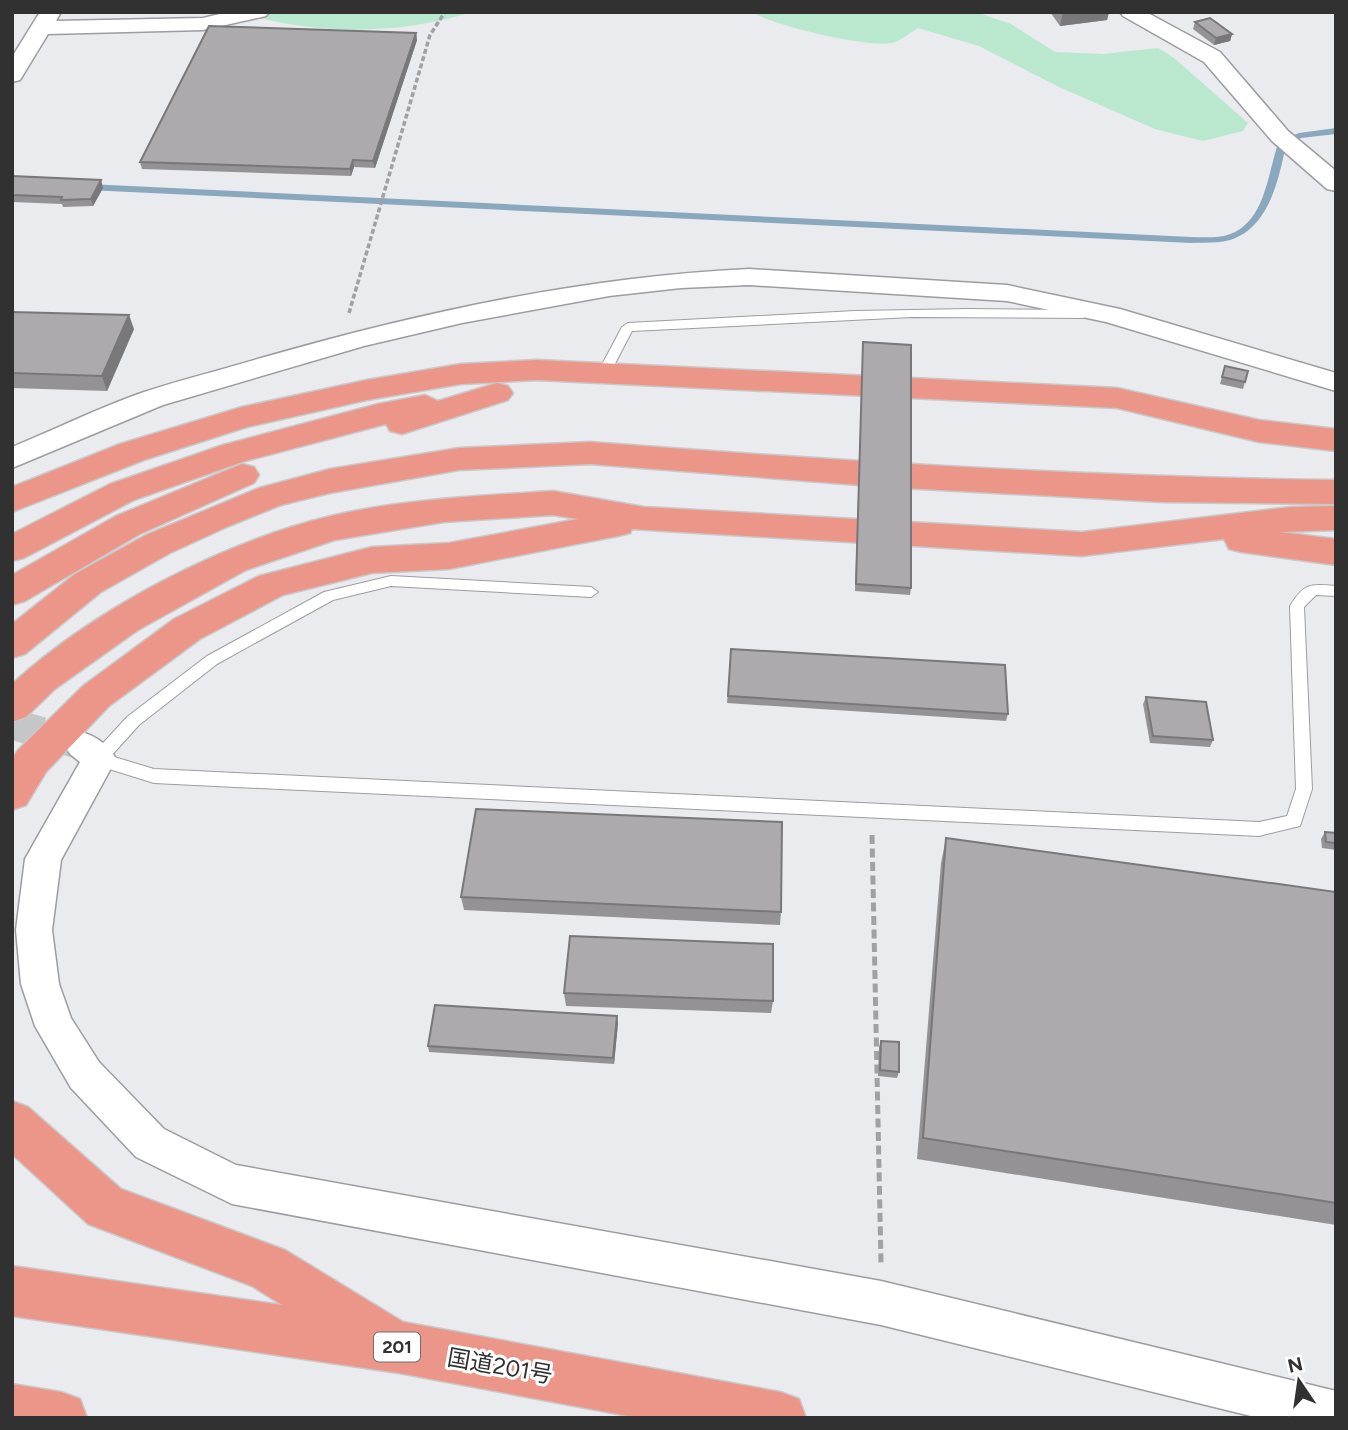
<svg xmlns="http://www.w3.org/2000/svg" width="1348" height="1430" viewBox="0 0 1348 1430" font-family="Figtree,'Noto Sans JP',sans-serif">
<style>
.green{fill:#b9e8cf}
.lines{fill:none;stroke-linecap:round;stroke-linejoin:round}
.stream{fill:#89a7bd;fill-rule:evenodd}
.street-tunnel{stroke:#c5c6c8;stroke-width:31;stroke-dasharray:31 16;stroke-linecap:butt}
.lane-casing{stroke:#9d9da1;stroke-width:2}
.street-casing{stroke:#9d9da1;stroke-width:3}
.highway-casing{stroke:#c9c9ca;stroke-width:3}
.path-far1{stroke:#a0a1a3;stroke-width:3.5;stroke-dasharray:5 2.5;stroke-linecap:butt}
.path{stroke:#a0a1a3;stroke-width:5;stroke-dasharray:9 4.5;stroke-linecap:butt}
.lane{fill:#fff;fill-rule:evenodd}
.street{fill:#fff;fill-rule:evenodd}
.highway{fill:#eb9689;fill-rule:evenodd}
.wall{fill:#949295}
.shaded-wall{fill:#787779}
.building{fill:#acaaad;stroke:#787779;stroke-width:2}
.labels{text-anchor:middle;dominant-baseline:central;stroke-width:6;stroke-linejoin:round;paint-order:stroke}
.shield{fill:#fff;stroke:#6f6f70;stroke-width:2}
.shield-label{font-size:18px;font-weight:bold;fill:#313132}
.near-street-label{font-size:23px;fill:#313132;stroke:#fff}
</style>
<rect width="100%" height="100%" fill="#eaebee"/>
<g class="green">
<path d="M238 12H471C397 36 312 35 238 12Z"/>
<path d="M752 12H976L1011 24 1055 52 1104 54 1158 48 1174 58 1248 123 1243 131 1203 141 1155 129 1059 87 979 46 918 28C911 32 903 39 895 42 873 50 772 25 752 12Z"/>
</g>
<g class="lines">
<path class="stream" d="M1336 128V134L1301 138 1286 144C1279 179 1269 228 1230 240 1217 244 1204 242 1191 243L88 190 84 187 88 184 1191 237C1202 237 1213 238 1224 236 1266 226 1267 173 1279 141L1299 133Z"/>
<polyline class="street-tunnel" points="12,724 81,744"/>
<g class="lane-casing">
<g id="lane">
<polygon points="969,309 1083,310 1089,314 1083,318 912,317 632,331 608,377 598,377 597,374 622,327 628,323 855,311"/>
<path d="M391 576 591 587 598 592 591 597 391 586 333 600 217 664 139 725 111 756 154 769 1259 822 1287 816 1296 789 1290 606C1304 583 1310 584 1336 586V596L1316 595 1304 607 1312 789 1300 826 1259 836 154 783 93 764 91 759 93 754 127 717 207 656 324 592Z"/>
</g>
</g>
<g class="street-casing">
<g id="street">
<polygon points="40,12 61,12 56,21 203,18 228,12 269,12 266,16 203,30 48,34 20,80 12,82 12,57"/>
<polygon points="1120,12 1146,12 1220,52 1288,131 1336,171 1336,191 1327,189 1272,141 1204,62 1123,16"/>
<path d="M749 269 1007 285 1120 309 1336 373V391L1106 322 1007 301 749 285 681 288 609 296 462 323 364 346 163 405 12 468V447C56 429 100 407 144 392 183 379 222 370 261 358 421 312 583 277 749 269Z"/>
<path d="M82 732C97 737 109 745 116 759L61 860 52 930 59 984 71 1018 99 1062 164 1129 236 1165 881 1281 1336 1391V1418H1259L881 1325 232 1204 136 1157 71 1088 35 1026 21 984 16 930 25 859 80 762 70 754 65 745 70 736Z"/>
</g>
</g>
<g class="highway-casing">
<g id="highway">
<polygon points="537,360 1117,388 1259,420 1336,429 1336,451 1259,442 1117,408 537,380 461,384 367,400 247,427 144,460 12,512 12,487 120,444 242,407 367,380 461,364"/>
<polygon points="497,383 508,386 513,393 508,400 402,434 390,431 386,424 245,461 134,500 24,558 12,561 12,534 110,484 223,445 378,404 425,395 438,401"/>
<path d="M590 442C839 461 1086 477 1336 480V504L1163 502 885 487 590 464 459 470 330 493 281 505 229 526 170 553 101 592 25 654 12 658V624L75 574 146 535 259 488 330 469 459 448Z"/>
<polygon points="242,464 254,467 259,475 254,483 140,534 25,601 12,605 12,575 116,516"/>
<path d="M553 491 644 507 1082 532 1291 507 1336 506V530L1280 532 1336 539V565L1241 552 1229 549 1224 539 1082 556 632 529 630 533 618 536 449 569 372 573 283 595 200 639 109 706 46 772 26 805 12 810V759L18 750 83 686 174 619 259 576 372 547 449 543 578 519 553 515 444 522 335 540 246 570 138 630 55 689 26 717 12 722V684C94 609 222 542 331 516 403 499 479 496 553 491Z"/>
<polygon points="12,1101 28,1107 121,1189 285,1250 403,1322 780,1392 799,1399 806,1418 639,1418 399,1373 12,1316 12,1266 282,1305 252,1286 88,1224 12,1154"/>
<polygon points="12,1384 61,1392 80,1399 87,1418 12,1418"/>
</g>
</g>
<polyline class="path-far1" points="349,313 430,35 445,12"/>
<polyline class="path" points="872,835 881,1263"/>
<use href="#lane" class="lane"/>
<use href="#street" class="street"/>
<use href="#highway" class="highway"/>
</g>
<g class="wall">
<polygon points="1050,12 1109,12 1107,20 1060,26"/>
<polygon points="1195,22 1232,34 1230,41 1214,45 1193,29"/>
<polygon points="416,33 417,40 375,168 354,167 351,176 142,169 140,162"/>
<polygon points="12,176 101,180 103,188 93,206 63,207 62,204 12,202"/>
<polygon points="12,312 134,329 107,391 12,388"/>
<polygon points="863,342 911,588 910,595 855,591"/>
<polygon points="1225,366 1245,382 1243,389 1220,384"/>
<polygon points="731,649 1008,714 1006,721 727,703"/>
<polygon points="1146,697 1213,740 1210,747 1150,743 1143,704"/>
<polygon points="1325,832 1336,833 1336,850 1322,848 1321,839"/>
<polygon points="946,838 1336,892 1336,1225 917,1159 941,863"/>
<polygon points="461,897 781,912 780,925 464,910"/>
<polygon points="564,993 773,1001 771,1013 566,1006"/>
<polygon points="618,1023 614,1064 429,1052 428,1046"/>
<polygon points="881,1041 899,1072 897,1078 878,1076 879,1047"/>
</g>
<g class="shaded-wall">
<polygon points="1063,12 1109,12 1107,20 1060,26"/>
<polygon points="416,33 417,40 375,168 373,161"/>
<polygon points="1232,34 1230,41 1214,45 1216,38"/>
<polygon points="353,160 354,167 351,176 350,169"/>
<polygon points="101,180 103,188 93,206 91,199"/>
<polygon points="129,315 134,329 107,391 102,376"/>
<polygon points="617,1016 618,1023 614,1064 613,1058"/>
</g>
<g class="building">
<polygon points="1210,18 1232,34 1216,38 1195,22"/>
<polygon points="209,26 416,33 373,161 353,160 350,169 140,162"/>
<polygon points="12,176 101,180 91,199 61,200 62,197 12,195"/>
<polygon points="12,312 129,315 102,376 12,373"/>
<polygon points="863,342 911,345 911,588 856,584"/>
<polygon points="1225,366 1248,371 1245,382 1222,377"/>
<polygon points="731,649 1005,665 1008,714 728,696"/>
<polygon points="1146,697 1206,702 1213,740 1153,736"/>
<polygon points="476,809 782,822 781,912 461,897"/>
<polygon points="1325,832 1336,833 1336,843 1326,842"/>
<polygon points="946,838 1336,892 1336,1203 923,1138"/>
<polygon points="570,936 773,944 773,1001 564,993"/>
<polygon points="435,1005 617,1016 613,1058 428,1046"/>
<polygon points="881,1041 899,1042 899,1072 880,1070"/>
</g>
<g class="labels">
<rect class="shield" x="374" y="1332.5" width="46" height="29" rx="5"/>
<g class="shield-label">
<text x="397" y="1347">201</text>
</g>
<g class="near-street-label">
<text transform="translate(500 1366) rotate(10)">国道201号</text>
</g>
</g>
<rect width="1348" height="1430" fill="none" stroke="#313132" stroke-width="28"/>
<g transform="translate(1299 1381) rotate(347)" stroke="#ffffff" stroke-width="5" paint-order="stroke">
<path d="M0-5L12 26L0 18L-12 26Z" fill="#313132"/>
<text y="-10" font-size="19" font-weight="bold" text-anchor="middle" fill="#313132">N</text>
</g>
</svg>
